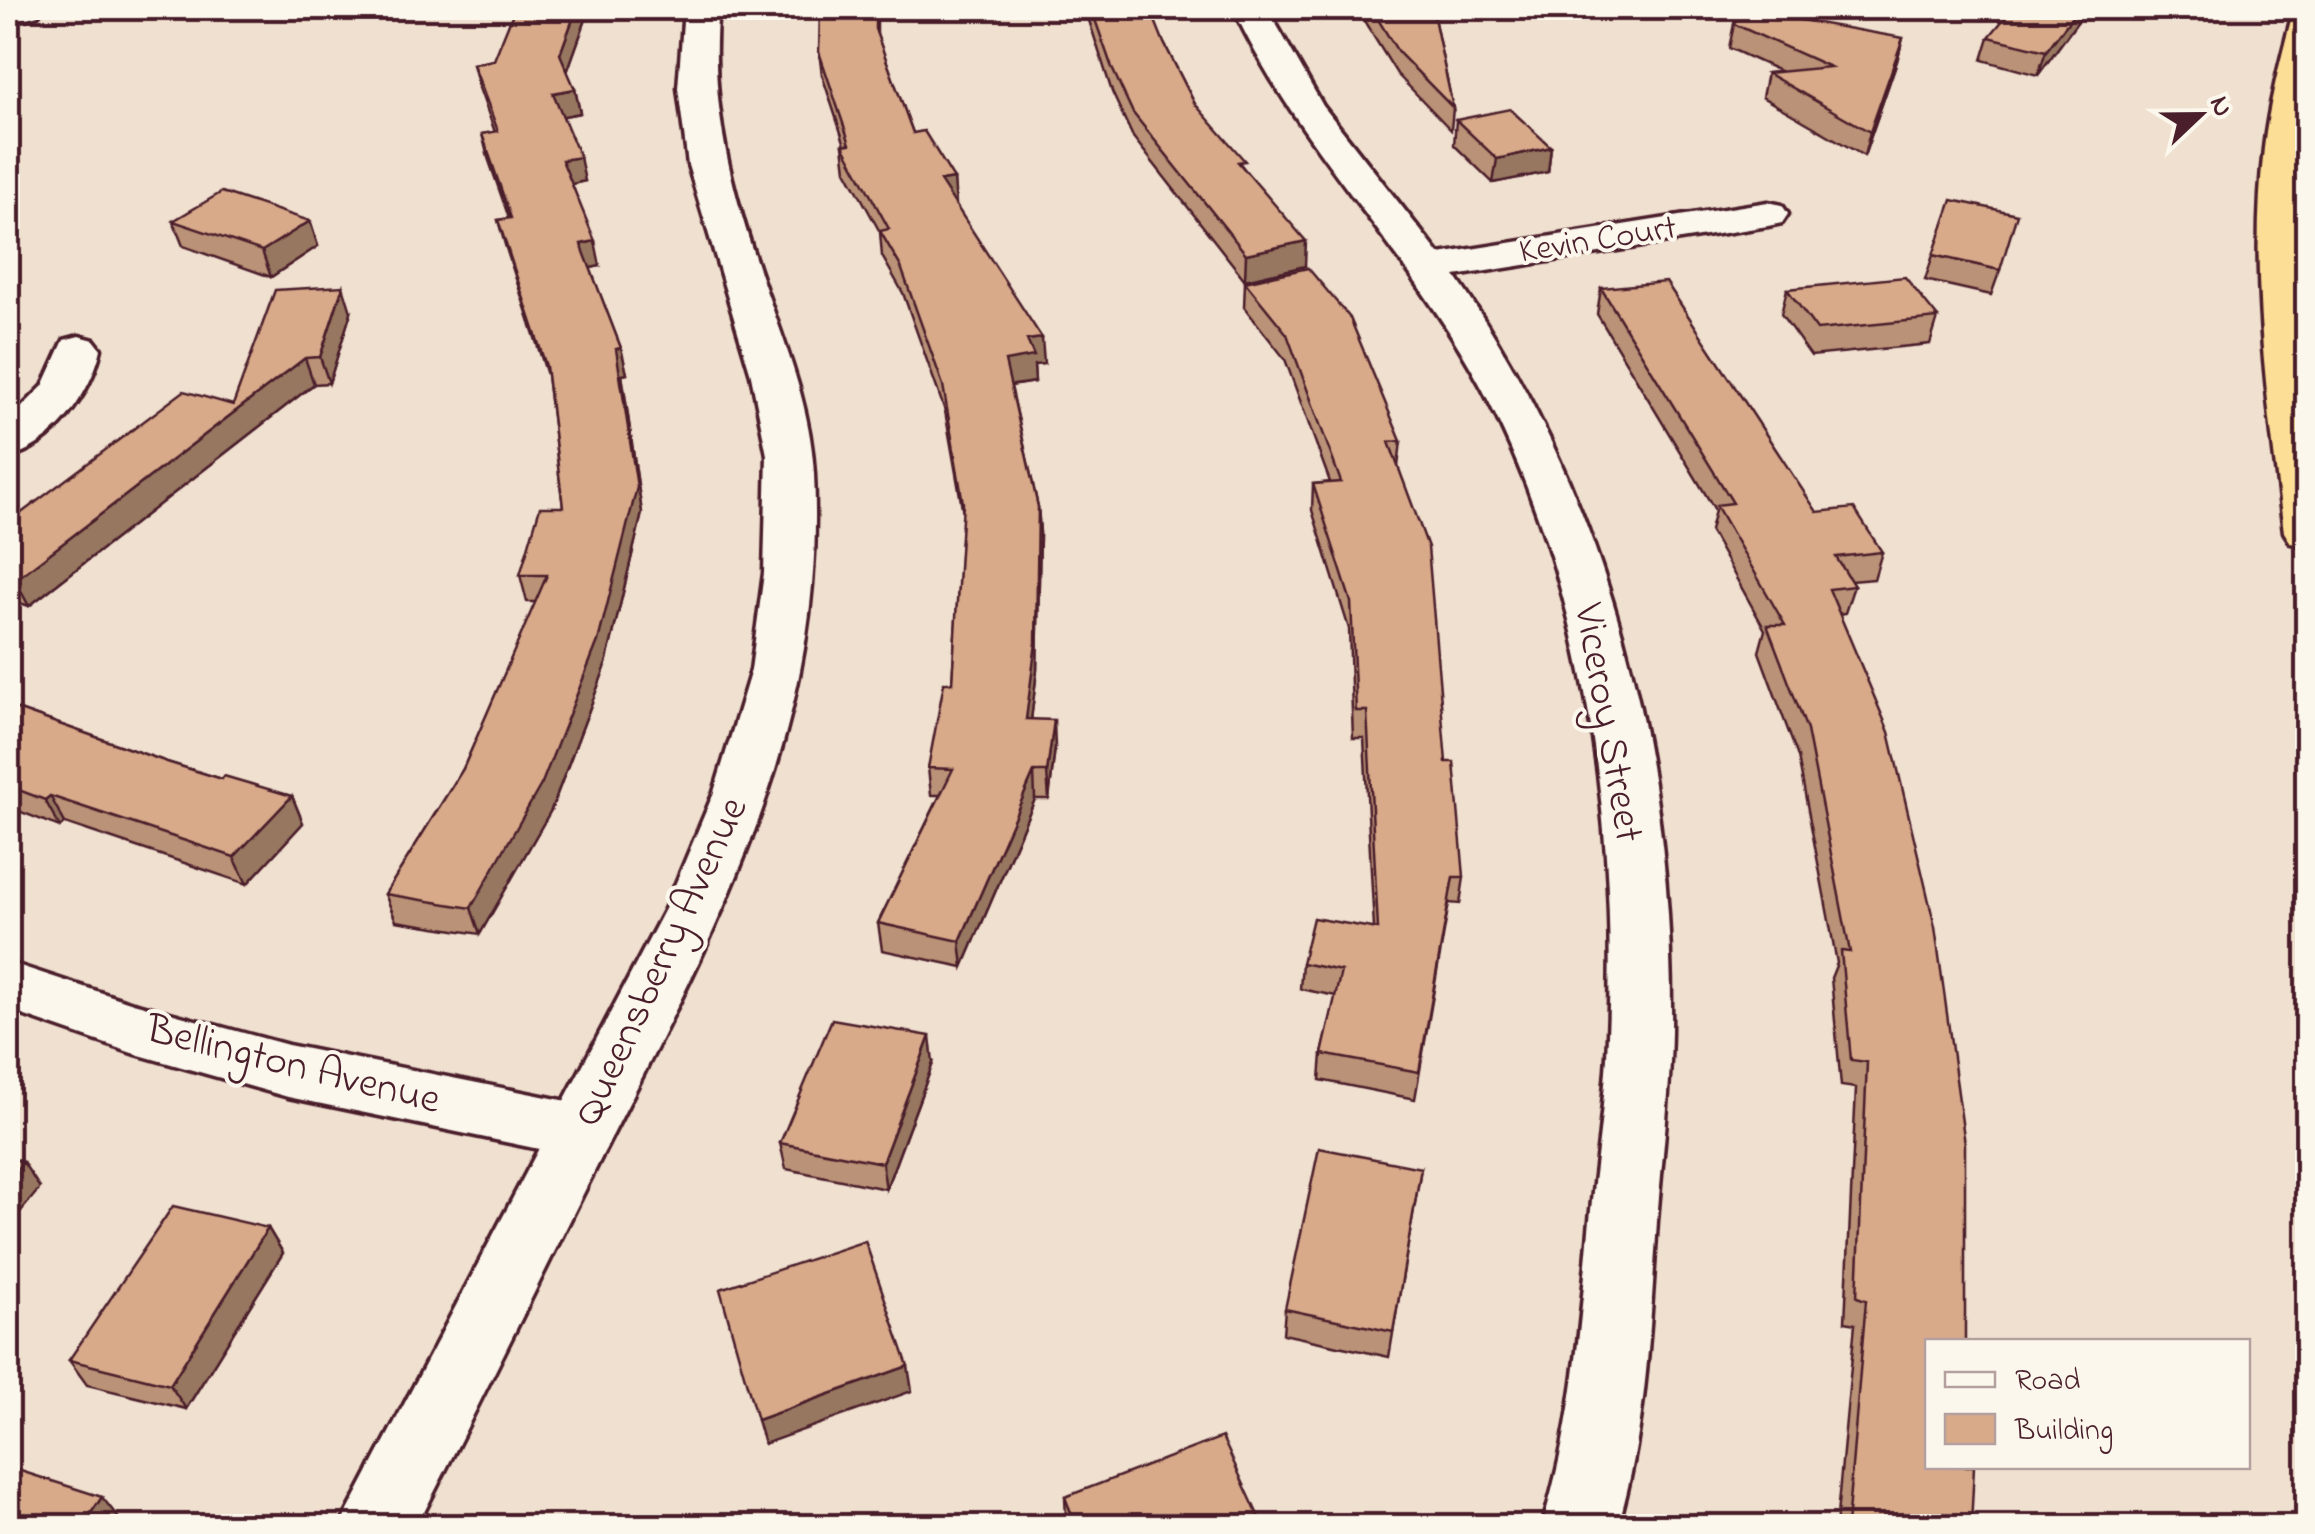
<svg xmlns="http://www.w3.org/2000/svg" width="2315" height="1534" viewBox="0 0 2315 1534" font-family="'Indie Flower',sans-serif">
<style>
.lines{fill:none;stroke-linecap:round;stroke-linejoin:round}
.street-casing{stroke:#4a1f2b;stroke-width:7}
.secondary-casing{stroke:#4a1f2b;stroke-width:7}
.highway-casing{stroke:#4a1f2b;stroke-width:7}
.street{fill:#fbf7ec;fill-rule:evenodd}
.secondary{fill:#fbf7ec;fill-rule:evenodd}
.highway{fill:#fcde96;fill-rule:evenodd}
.wall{fill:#ba9277;stroke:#4a1f2b;stroke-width:2.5}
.shaded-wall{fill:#977761;stroke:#4a1f2b;stroke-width:2.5}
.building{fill:#d8aa8a;stroke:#4a1f2b;stroke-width:2.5}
.labels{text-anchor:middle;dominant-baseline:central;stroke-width:8;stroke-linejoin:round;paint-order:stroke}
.far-street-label{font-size:35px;fill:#4a1f2b;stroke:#fbf7ec}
.street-label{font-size:42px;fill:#4a1f2b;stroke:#fbf7ec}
</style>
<rect width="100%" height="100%" fill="#f0e0cf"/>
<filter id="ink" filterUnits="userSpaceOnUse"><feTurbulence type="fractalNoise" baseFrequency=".01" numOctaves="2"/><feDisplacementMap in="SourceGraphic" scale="20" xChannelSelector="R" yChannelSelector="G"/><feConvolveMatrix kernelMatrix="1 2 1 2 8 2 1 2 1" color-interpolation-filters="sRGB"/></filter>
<g filter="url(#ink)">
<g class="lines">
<g class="street-casing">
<g id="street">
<polygon points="8,8 43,8 38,15 8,23"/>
<path d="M1233 8H1267L1323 106 1439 254 1768 202 1782 205 1788 214 1782 223 1768 226 1455 276C1611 499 1674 762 1671 1032 1670 1095 1662 1158 1657 1221 1650 1324 1647 1426 1618 1526H1542C1572 1429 1580 1330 1589 1230 1595 1165 1606 1100 1608 1035 1618 817 1584 583 1482 388 1411 253 1297 147 1233 8Z"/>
<path d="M79 336 94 340 101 349C91 393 54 447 8 457V421L43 386 64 340Z"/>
<polygon points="8,962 133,1003 288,1045 582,1104 605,1112 614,1131 605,1150 582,1158 288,1097 132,1053 8,1010"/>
</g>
</g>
<g class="secondary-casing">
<path id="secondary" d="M684 8H718C708 109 734 199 767 293 788 352 811 411 814 474 827 730 718 927 606 1148 543 1274 481 1401 417 1526H340L665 909 714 792 751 670 764 573 767 455 751 375 688 165 678 88Z"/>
</g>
<g class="highway-casing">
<path id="highway" d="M2308 10V109L2299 212 2308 353V547L2291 543 2284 532C2268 405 2249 276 2264 148 2269 105 2280 62 2291 20L2296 13Z"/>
</g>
<use href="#street" class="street"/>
<use href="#secondary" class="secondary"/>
<use href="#highway" class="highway"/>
</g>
<g class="wall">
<polygon points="590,8 567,72 575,89 580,113 563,116 585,181 572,184 600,266 590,268 621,348 627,374 622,375 642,513 605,668 551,810 480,934 396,921 385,894 463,769 536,602 527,602 520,575 563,507 547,375 505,245 498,220 509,218 488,158 482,134 495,132 479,88 473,64 494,60"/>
<polygon points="1085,8 1091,8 1164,43 1195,104 1245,170 1305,266 1245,280 1133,137 1112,92"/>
<polygon points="1356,8 1432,8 1453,108 1451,130 1397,74"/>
<polygon points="2078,21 2038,75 1982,60 1989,37"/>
<polygon points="1734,24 1903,38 1897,61 1864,156 1762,97 1767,73 1782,72 1729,48"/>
<polygon points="877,35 913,133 954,179 955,204 1044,364 1034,365 1035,382 1011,386 1038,507 1040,533 1037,670 1031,719 1055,747 1049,799 1035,799 963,967 882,950 878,923 940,795 931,795 928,768 952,683 963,513 945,411 903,293 882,256 880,232 846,170 843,145 845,145 822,75 819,52"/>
<polygon points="1456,120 1551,147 1548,172 1493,183 1454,145"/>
<polygon points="173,221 310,221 318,246 271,277 183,246"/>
<polygon points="1933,255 2000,270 1991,295 1925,280"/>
<polygon points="1245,282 1401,441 1398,467 1464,877 1460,904 1449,903 1415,1099 1320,1080 1322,1054 1336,996 1300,989 1302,963 1374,928 1364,738 1353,738 1349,629 1312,510 1313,484 1330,482 1285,359 1244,307"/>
<polygon points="1601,288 1817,512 1882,552 1874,579 1850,581 1854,586 1845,613 1839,614 1928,1342 1971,1526 1836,1526 1855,1324 1845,1322 1856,1088 1841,1086 1831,978 1837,963 1798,757 1759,652 1765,630 1710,531 1715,510 1597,314"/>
<polygon points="1787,289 1938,318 1930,344 1811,356 1781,314"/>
<polygon points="351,312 329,383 314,384 29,606 8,599 8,523 233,405"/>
<polygon points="8,706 167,762 222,779 292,796 303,823 247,884 65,823 60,827 8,807"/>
<polygon points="933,1063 886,1189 786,1169 780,1143"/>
<polygon points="1421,1168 1389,1357 1283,1334 1285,1309"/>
<polygon points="268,1228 283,1253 186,1409 87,1385 69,1360"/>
<polygon points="1065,1497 1263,1526 1069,1526 1066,1520"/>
</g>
<g class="shaded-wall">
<polygon points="577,8 590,8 565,78 560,54"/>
<polygon points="875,8 877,8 877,53 875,29"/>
<polygon points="2079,8 2083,8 2078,21 2038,75 2046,51"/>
<polygon points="1903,38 1897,61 1864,156 1870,132"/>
<polygon points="575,89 580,113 559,117 553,93"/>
<polygon points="1551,147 1548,172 1493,183 1497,159"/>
<polygon points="580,157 585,181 568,185 562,160"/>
<polygon points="954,179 956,204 942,206 940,181"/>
<polygon points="310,221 318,246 271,277 262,251"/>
<polygon points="595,241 600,266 586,269 581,244"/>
<polygon points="1306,241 1305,266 1245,280 1246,254"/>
<polygon points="343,286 351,312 329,383 320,357"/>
<polygon points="1042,338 1044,364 1034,365 1035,382 1007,386 1005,361 1027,340"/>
<polygon points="621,348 627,374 622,375 642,513 605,668 551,810 480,934 471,908 616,349"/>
<polygon points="305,358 314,384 29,606 15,580"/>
<polygon points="1038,507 1040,533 1037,670 1028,746 1026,719"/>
<polygon points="1054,720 1055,747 1049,799 1047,772"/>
<polygon points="1034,772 1035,799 963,967 960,941"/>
<polygon points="50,796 65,823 60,827 45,800"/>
<polygon points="292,796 303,823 247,884 234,857"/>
<polygon points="930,1036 933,1063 886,1189 882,1163"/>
<polygon points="23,1162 40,1188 8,1227 8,1180"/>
<polygon points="268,1228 283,1253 186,1409 170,1385"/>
<polygon points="908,1366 912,1391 764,1444 757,1420"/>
<polygon points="102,1497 121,1521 117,1526 82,1526"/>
</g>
<g class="building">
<polygon points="515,8 577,8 560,54 575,89 553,93 580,157 562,160 595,241 581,244 621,348 616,349 637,487 598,641 542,783 471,908 385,894 463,769 547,575 520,575 540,507 563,507 546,366 498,220 511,218 482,134 498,131 473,64 494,60"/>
<polygon points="820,8 875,8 875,29 913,133 924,131 954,179 940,181 1042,338 1027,340 1034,356 1005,361 1038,507 1036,643 1026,719 1054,720 1047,772 1034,772 960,941 878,923 953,769 928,768 944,683 952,683 963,503 943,385 901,267 880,231 889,229 843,145 850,144 819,52"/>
<polygon points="1091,8 1150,8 1164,43 1195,104 1245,161 1238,162 1306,241 1246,254 1133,113 1112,68"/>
<polygon points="1371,8 1432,8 1453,108 1398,52"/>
<polygon points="2013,8 2079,8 2046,51 1989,37"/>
<polygon points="1739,9 1903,38 1870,132 1767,73 1830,67 1734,24"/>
<polygon points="1510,109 1551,147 1497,159 1456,120"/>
<polygon points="222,192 310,221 262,251 173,221"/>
<polygon points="1952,200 2017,214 2000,270 1933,255"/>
<polygon points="1308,268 1350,318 1401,441 1389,442 1428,547 1446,762 1454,762 1464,877 1453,877 1419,1072 1322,1054 1341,971 1302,963 1313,918 1378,929 1367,711 1356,711 1351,602 1313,484 1341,482 1287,334 1245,282"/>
<polygon points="1905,277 1938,318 1817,330 1787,289"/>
<polygon points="1666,282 1817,512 1854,508 1882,552 1836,557 1854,586 1829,589 1889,732 1935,927 1965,1144 1965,1342 1928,1342 1928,1466 1974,1466 1971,1526 1847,1526 1866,1300 1857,1297 1867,1062 1851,1060 1841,951 1850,952 1807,730 1767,625 1785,625 1716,505 1733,503 1601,288"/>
<polygon points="343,286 320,357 305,358 15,580 8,577 8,523 184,391 233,405 275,290"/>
<polygon points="8,706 167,762 222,779 224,776 292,796 234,857 50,796 45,800 8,786"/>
<polygon points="832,1019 930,1036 882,1163 780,1143"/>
<polygon points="1319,1148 1421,1168 1393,1332 1285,1309"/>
<polygon points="8,1157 23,1162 8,1180"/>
<polygon points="173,1206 268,1228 170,1385 69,1360"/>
<polygon points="865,1241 908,1366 757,1420 720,1289"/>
<polygon points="1222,1437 1263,1526 1076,1526 1065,1497"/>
<polygon points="8,1467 102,1497 82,1526 8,1526"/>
</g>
</g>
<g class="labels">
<g class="far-street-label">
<text transform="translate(1598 241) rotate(-9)">Kevin Court</text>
</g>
<g class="street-label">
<text transform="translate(1607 723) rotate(80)">Viceroy Street</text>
<text transform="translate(662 962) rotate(-65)">Queensberry Avenue</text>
<text transform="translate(293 1066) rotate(14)">Bellington Avenue</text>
</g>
</g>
<rect width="2315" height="1534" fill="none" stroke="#fbf7ec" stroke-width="40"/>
<rect x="20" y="20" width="2275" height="1494" fill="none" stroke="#4a1f2b" stroke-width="4" filter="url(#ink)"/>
<rect x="1925" y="1339" width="325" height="130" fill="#fbf7ec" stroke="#b4a19f" stroke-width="2.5"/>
<rect x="1945" y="1372" width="50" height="15" fill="#fbf7ec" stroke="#b4a19f" stroke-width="2.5"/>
<text x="2015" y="1389" font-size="30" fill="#4a1f2b">Road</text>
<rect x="1945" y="1414" width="50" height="30" fill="#d8aa8a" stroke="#b4a19f" stroke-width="2.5"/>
<text x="2015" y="1439" font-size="30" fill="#4a1f2b">Building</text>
<g transform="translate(2200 115) rotate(68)" stroke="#fbf7ec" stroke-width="8" paint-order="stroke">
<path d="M0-8L18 38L0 25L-18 38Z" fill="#4a1f2b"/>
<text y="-15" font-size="28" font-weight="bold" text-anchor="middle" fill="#4a1f2b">N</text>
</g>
</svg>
